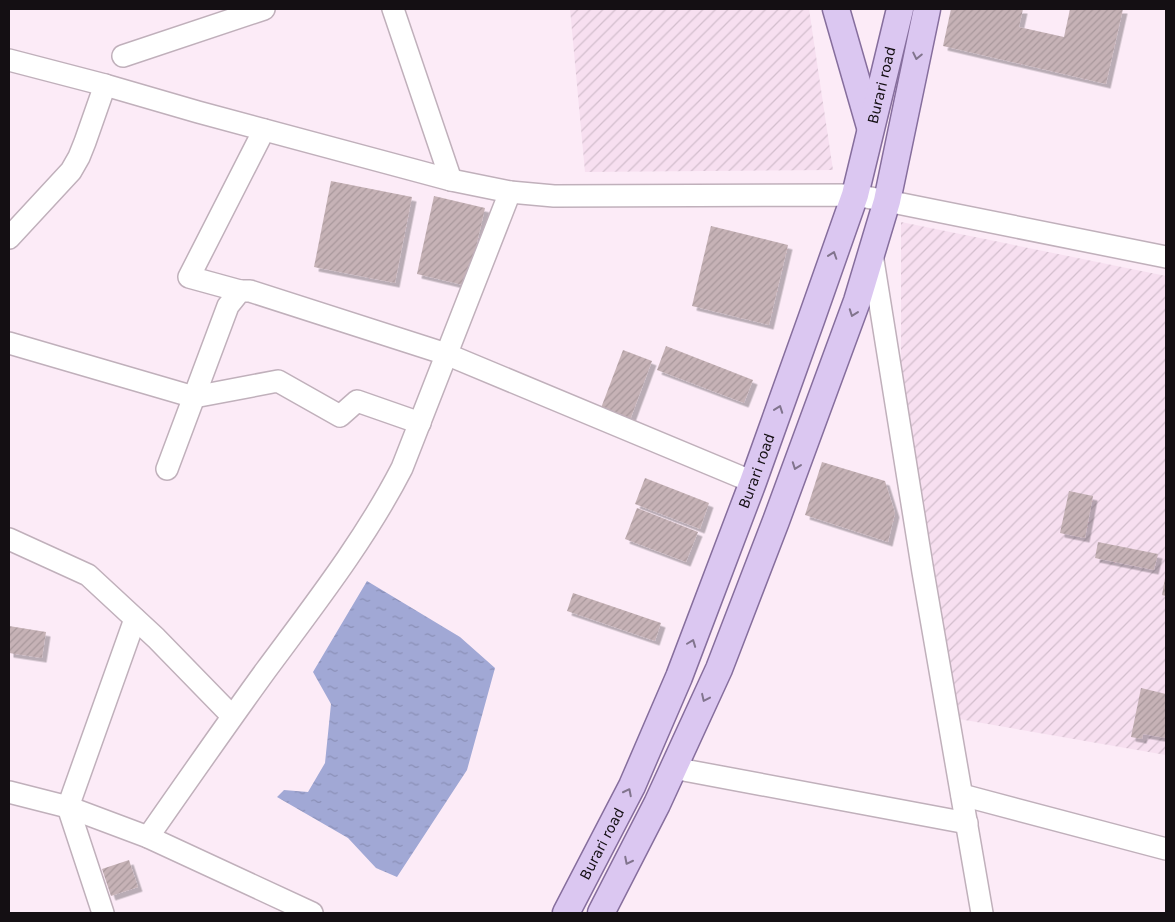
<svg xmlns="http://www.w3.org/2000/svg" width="1175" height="922" viewBox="0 0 1175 922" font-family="'DejaVu Sans',sans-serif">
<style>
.industrial{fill:url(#industrial-furrows)}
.water{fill:url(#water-ripples)}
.building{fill:url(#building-hatch);filter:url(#shadow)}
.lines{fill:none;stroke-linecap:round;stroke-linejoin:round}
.minor-casing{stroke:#c0b0bb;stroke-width:24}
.major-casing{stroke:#866e9d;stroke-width:29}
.minor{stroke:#fff;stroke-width:21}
.major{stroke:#dbc7f1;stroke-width:26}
.oneway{stroke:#81748d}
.labels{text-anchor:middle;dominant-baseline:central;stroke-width:5;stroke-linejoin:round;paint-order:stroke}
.street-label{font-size:14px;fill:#140f13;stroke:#fcebf7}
</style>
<defs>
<pattern id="industrial-furrows" width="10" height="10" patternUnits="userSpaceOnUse" patternTransform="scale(1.25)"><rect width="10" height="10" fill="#f7dff0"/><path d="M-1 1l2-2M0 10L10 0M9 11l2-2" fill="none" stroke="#d3becd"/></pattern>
<pattern id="water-ripples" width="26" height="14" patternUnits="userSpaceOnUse" patternTransform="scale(1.25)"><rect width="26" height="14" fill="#a1a8d5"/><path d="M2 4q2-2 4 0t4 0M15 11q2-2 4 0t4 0" fill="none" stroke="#8a8fb6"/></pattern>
<pattern id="building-hatch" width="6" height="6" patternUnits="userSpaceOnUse" patternTransform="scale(1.25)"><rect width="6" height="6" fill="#c6b2b6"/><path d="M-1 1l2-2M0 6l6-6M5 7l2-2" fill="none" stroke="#a9989c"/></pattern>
<filter id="shadow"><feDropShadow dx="4.5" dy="4.5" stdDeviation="0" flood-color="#0004"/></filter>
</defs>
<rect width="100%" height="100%" fill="#fcebf7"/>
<g class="industrial">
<polygon points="570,9 809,9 833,170 585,172"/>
<polygon points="901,222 1166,276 1166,755 959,719 901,365"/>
</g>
<polygon class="water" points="367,581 460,637 495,668 467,770 397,877 376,868 348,838 277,797 284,790 308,792 325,763 331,704 313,672"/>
<g class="building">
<polygon points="951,9 1023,9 1019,27 1064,37 1070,9 1123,9 1106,84 943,46"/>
<polygon points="331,181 412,197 395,283 314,267"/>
<polygon points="434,196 485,208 467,286 417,274"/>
<polygon points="711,226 788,245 769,325 692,306"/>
<polygon points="666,346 753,380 744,403 657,370"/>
<polygon points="623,350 652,361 630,420 601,408"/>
<polygon points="822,462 885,481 895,513 888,542 805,515"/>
<polygon points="645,478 709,503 700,529 635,504"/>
<polygon points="1069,491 1093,496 1085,538 1060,533"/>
<polygon points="637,508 698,532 686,562 625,539"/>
<polygon points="1098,542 1158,554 1154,570 1095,558"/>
<polygon points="1165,578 1166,578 1166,596 1162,595"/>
<polygon points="573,593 661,623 655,641 567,611"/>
<polygon points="9,626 46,632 42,658 9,653"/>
<polygon points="1141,688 1166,694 1166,738 1143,734 1142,739 1131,737"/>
<polygon points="129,860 138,887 111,896 102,869"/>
</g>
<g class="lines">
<g class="minor-casing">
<g id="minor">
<polyline points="393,9 451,180"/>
<polyline points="123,56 264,9"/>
<polyline points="9,60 105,85 198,112 451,180 510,192 554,196 855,195 887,201 1166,257"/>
<polyline points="9,238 71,171 79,157 85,142 105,85"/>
<polyline points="872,254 923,572 982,913"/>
<polyline points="240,291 189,277 264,130"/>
<polyline points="9,343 194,397 278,381 340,416 357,401 420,423"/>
<polyline points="167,469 228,306 240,291 250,291 446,354 753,482"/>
<polyline points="9,539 88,575 156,638 232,716"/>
<polyline points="673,768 967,823"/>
<polyline points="9,792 68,807 148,837 312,913"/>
<polyline points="962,795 1166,849"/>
<path d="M148 837C187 781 226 725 266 670 314 605 365 540 402 468L510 192"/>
<polyline points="103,913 68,807 135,619"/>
</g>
</g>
<g class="major-casing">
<g id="major">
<polyline points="836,9 870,127"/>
<path id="s1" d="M566 913 632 786 679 677 753 482 811 320 855 195 900 9"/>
<polyline points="601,913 657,804 719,669 776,521 857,301 887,201 927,9"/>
</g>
</g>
<use href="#minor" class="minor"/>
<use href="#major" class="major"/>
</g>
<defs><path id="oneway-chevron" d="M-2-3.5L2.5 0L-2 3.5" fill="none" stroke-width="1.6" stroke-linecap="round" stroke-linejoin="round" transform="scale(1.25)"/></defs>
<g class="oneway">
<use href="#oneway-chevron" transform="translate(917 56) rotate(102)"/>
<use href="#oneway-chevron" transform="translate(833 255) rotate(-71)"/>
<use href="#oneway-chevron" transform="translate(853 313) rotate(110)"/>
<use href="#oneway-chevron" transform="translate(779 409) rotate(-70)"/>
<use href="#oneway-chevron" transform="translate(796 466) rotate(110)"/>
<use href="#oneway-chevron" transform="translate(692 643) rotate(-69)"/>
<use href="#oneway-chevron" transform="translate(705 698) rotate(115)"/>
<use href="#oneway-chevron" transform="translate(628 792) rotate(-63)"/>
<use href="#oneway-chevron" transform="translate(628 861) rotate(117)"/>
</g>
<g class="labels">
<g class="street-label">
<text stroke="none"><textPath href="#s1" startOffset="888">Burari road</textPath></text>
<text stroke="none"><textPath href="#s1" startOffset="482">Burari road</textPath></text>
<text stroke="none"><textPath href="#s1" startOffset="78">Burari road</textPath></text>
</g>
</g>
<rect width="1175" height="922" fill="none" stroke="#140f13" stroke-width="20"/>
</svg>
